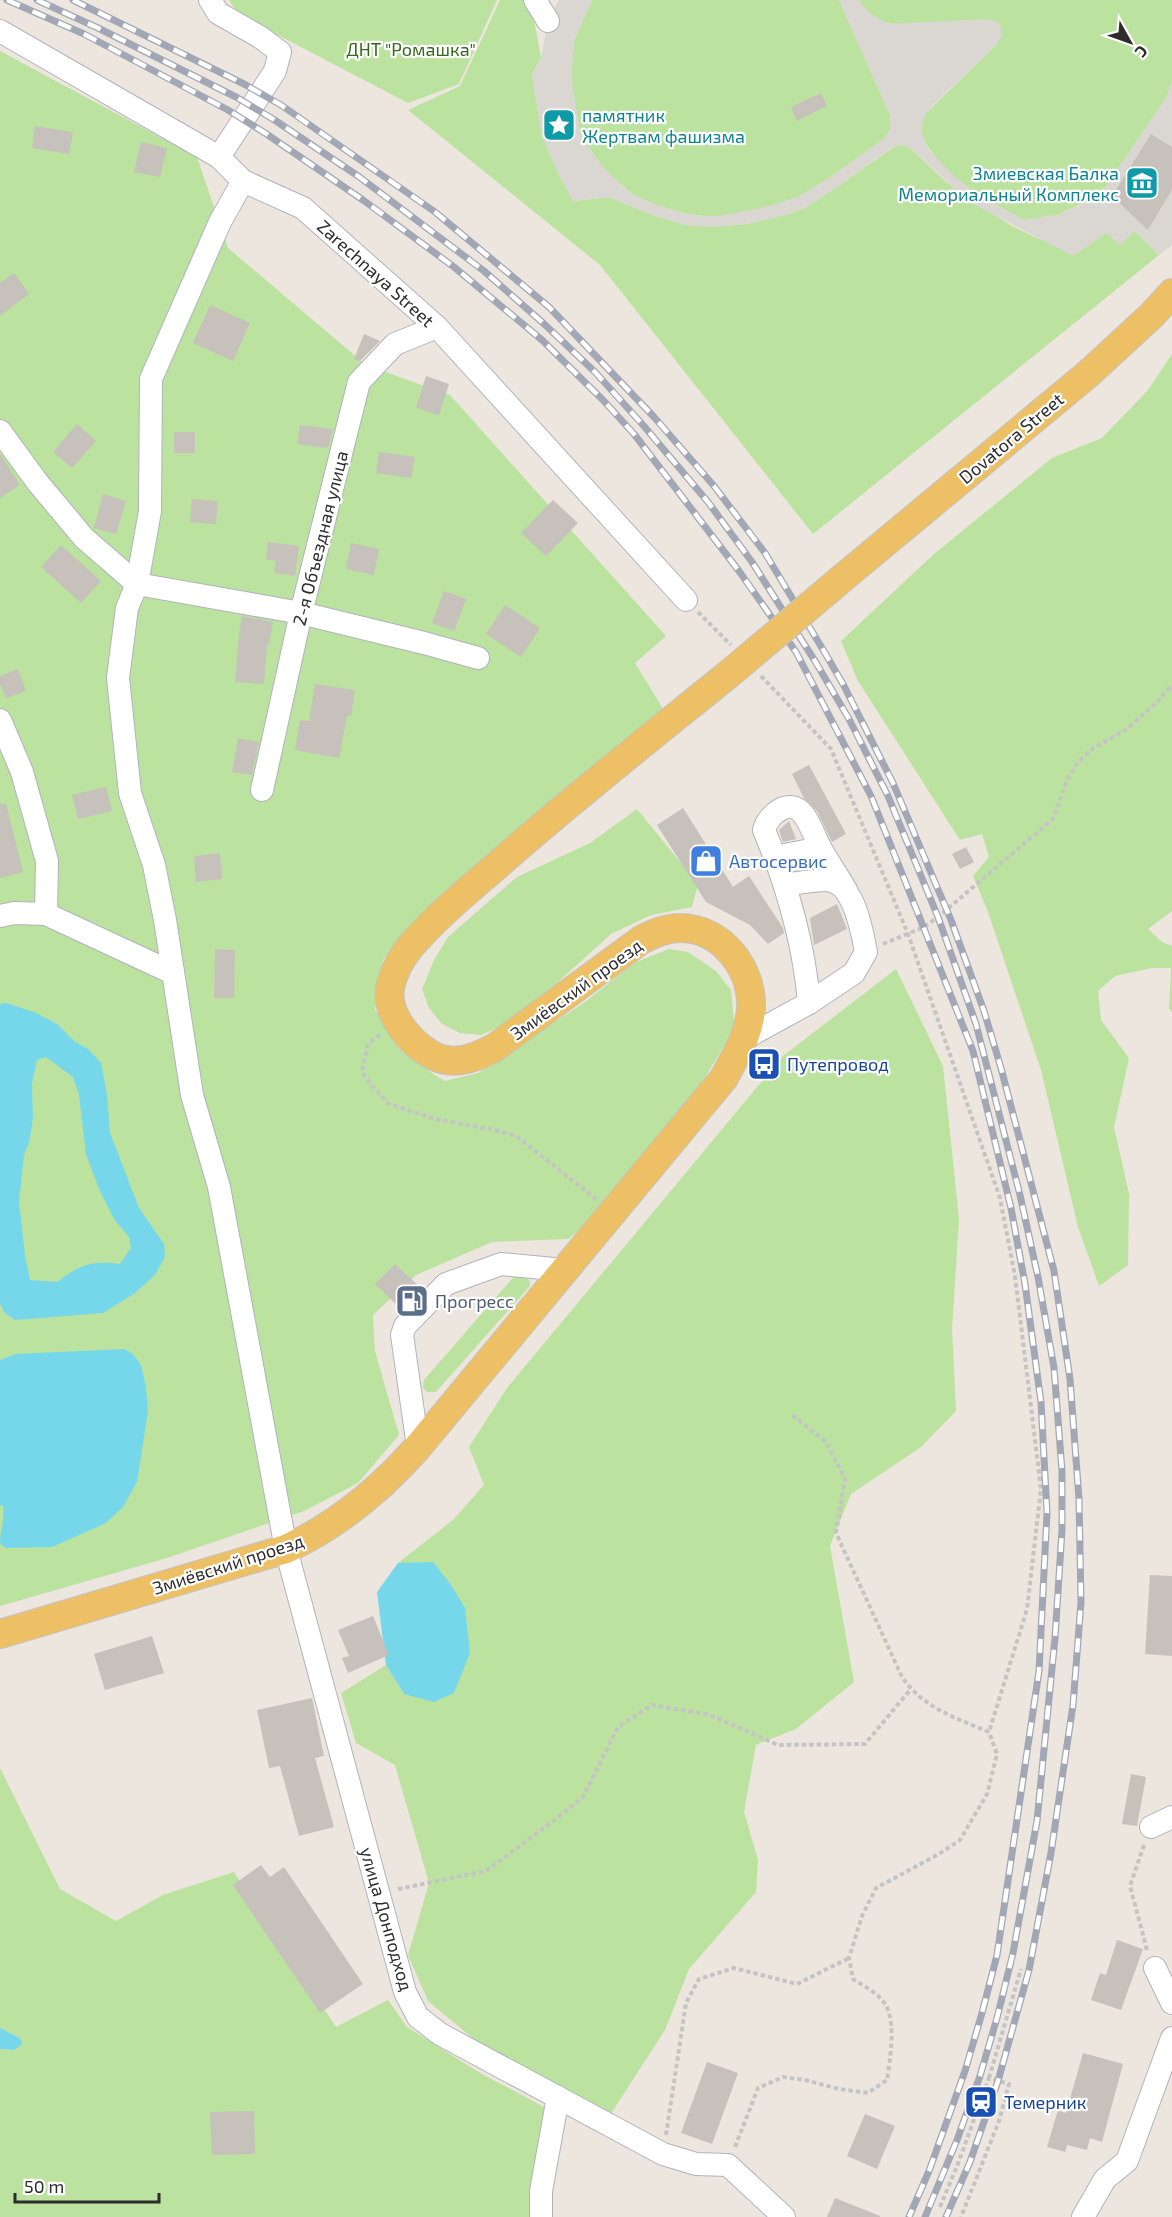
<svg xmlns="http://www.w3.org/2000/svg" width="1172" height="2217" viewBox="0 0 1172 2217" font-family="'Exo 2',sans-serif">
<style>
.green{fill:#bbe29e}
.plaza{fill:#dad6d2}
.water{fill:#76d7eb;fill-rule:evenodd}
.building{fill:#c6c1bb}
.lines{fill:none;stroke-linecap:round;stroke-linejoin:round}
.minor-casing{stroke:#b0b3bc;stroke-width:24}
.major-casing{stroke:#c4c4c4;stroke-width:30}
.path{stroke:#c4c4c4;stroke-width:4;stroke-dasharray:4.5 3;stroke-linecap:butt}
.minor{stroke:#fff;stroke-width:22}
.major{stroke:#edc065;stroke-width:28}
.rail-casing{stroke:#a2a7b6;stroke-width:7}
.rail{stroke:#fff;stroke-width:4.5;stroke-dasharray:14;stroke-linecap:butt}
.major-bridge-casing{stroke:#c4c4c4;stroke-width:30;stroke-linecap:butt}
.major-bridge{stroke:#edc065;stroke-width:28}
.labels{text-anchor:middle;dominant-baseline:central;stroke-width:4.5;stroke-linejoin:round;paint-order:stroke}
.park-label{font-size:18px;fill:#34691d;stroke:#fff}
.culture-label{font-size:18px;fill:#0d838f;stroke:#fff;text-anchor:start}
.street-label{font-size:18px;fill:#2c2c2c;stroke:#fff}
.shop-label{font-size:18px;fill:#366cbe;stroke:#fff;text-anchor:start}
.transit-label{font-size:18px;fill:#164399;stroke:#fff;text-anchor:start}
.service-label{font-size:18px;fill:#4e5e75;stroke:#fff;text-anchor:start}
</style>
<rect width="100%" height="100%" fill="#ede6df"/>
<g class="green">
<polygon points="229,0 497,0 459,84 408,103 238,14"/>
<polygon points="500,0 529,0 531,4 541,57 532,75 542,136 560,177 573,201 609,197 652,215 686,225 711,227 747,224 789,214 805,208 834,189 895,146 904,145 910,148 947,183 1010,225 1039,239 1135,231 1159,255 813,534 600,265 408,110 460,86"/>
<polygon points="592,0 839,0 890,115 890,130 885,138 828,179 798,197 770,206 740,213 714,217 687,214 656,205 632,194 604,169 581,137 575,109 571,77 574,41"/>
<path d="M859 0H1172V81L1166 98 1107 185 1094 198 1057 215 1024 220 980 196 958 180 938 161 923 140 921 129 925 114 997 44 900 24C881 25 869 16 859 0Z"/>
<path d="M0 51 197 157 228 248 366 365 450 395 666 636 635 663 665 712 416 919 383 960 375 1010C396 1037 415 1065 445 1081L478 1073 585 1002 634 963 669 949 688 952 716 971 731 990 734 1024 725 1044 698 1089 592 1220 568 1239 492 1242 416 1275 373 1315 375 1351 399 1435 358 1483 304 1511 167 1558 0 1606Z"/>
<polygon points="1172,354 1172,911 1148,929 1162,942 1172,946 1172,1012 1169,1009 1171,968 1152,968 1115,976 1098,991 1101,1020 1129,1058 1114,1127 1129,1194 1128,1265 1099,1286 1078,1227 1041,1070 987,909 973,876 989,857 982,834 960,840 858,681 841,641 934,554 1052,458 1102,438 1148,390"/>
<polygon points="637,809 698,884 692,907 651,915 611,934 548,991 507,1023 481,1035 460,1033 442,1024 429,1008 422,989 434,960 448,937 517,877 590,843"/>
<polygon points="896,969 943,1066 959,1219 952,1330 956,1411 921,1447 851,1494 830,1546 854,1682 796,1729 756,1745 744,1812 758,1860 756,1892 689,1969 665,2030 610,2115 481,2045 428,2001 408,1955 429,1883 395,1765 356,1743 341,1693 386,1665 404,1694 433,1563 398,1563 453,1520 484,1485 469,1447 507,1388 783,1056"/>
<polygon points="516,1274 526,1276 530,1282 530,1286 436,1392 427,1392 423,1388 424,1380"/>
<polygon points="0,1768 60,1889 116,1921 163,1895 234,1872 336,2027 388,2000 407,2027 480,2073 546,2108 535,2217 0,2217 0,2049 14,2050 20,2038 0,2028"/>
</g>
<polygon class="plaza" points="559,0 592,0 574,41 571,77 581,137 604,169 632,194 656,205 687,214 714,217 770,206 798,197 828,179 885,138 890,130 890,115 839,0 859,0 868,12 888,24 986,19 996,21 1001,26 1002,35 997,44 935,103 925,114 921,129 928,149 958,180 980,196 1024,220 1057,215 1094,199 1107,185 1166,98 1172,81 1172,147 1148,230 1172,190 1172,245 1159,255 1135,231 1120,245 1107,233 1073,256 965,200 926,162 910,148 904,145 894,146 834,189 805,208 789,214 747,224 711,227 686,225 652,215 609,197 573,201 560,177 542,136 532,75 541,57 548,21"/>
<g class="water">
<path d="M6 1003 34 1012 57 1024 74 1041 88 1049 101 1063 107 1094 110 1133 139 1208 164 1244 165 1257 155 1275 135 1293 103 1313 15 1320 4 1312 0 1303V1004ZM46 1057 73 1077 79 1095 86 1154 99 1189 114 1219 129 1237 131 1248 120 1264C92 1260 79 1265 57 1282L30 1280 25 1256 19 1201 24 1155 29 1143 33 1118 32 1083 37 1060Z"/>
<path d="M124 1349 133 1354 141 1365 146 1387 148 1411 137 1482 123 1507 106 1523 52 1547 6 1548 0 1544C0 1530 5 1520 3 1506L0 1505V1360L16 1354Z"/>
<polygon points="433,1562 451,1585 465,1608 470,1653 454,1693 434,1702 404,1694 386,1665 377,1592 398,1563"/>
<polygon points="0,2028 20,2038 22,2044 14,2050 0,2049"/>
</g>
<g class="building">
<polygon points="821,93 827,106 797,121 791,107"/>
<polygon points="35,126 73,132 69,154 32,148"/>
<polygon points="1151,134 1172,147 1172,190 1148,230 1112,196"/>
<polygon points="141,142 167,148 160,177 134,172"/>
<polygon points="14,273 29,294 0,316 0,283"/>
<polygon points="210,305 250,323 233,361 193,343"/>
<polygon points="364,334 380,341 360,361 354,359"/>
<polygon points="426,376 449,384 439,415 416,408"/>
<polygon points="77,424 96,441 72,468 53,452"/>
<polygon points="300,425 333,429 328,448 297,444"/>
<rect x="174" y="432" width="21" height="21"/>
<polygon points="379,452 415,457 411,478 376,473"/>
<polygon points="0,454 20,485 0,498"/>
<polygon points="103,494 126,501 116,534 94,528"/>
<polygon points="192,499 218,501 216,524 190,522"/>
<polygon points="553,500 578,523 546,556 521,533"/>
<polygon points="268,542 299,546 295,576 274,573 276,561 266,559"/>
<polygon points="351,543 379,549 374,575 346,569"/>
<polygon points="61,545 101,581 81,603 41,567"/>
<polygon points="444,591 466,599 454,631 432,623"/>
<polygon points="505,605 540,628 521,657 486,634"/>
<polygon points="242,616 273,622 269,645 267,645 264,684 235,682 239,634"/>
<polygon points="18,669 26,691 6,698 0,684 0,676"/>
<polygon points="315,684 355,690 351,716 347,716 339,758 295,750 300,720 309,721"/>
<polygon points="238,738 259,742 252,775 232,772"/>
<polygon points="809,765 846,834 832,842 817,811 804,798 792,774"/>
<polygon points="106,787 112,811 78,819 72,795"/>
<polygon points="6,803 23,872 0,878 0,804"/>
<polygon points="683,808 733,887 749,876 783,928 784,933 768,944 750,925 706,902 657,825"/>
<polygon points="789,821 796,839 783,842 779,830"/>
<polygon points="966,847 974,862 960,869 952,854"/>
<polygon points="220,853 222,879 196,882 194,856"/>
<polygon points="837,904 847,929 814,945 810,918"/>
<polygon points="215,949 235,950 234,998 214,998"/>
<polygon points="395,1264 422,1289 402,1310 375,1284"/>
<polygon points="1150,1575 1172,1576 1172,1656 1145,1654"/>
<polygon points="373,1616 389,1655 348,1673 342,1658 349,1656 338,1630"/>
<polygon points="152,1636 164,1673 105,1690 94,1654"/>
<polygon points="312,1698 324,1756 315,1758 334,1827 299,1836 280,1766 269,1768 257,1710"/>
<polygon points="1131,1774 1146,1777 1137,1826 1122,1824"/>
<polygon points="261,1865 270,1877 284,1867 363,1984 320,2013 233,1885"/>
<polygon points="1117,1940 1143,1949 1121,2010 1091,2000 1100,1973 1106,1975"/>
<polygon points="1083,2053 1123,2064 1102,2142 1090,2138 1087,2150 1067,2145 1065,2152 1047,2147 1058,2110 1066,2113"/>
<polygon points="707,2062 738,2073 712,2144 681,2133"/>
<polygon points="254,2111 255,2154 212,2155 210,2112"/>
<polygon points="865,2114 895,2126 877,2169 847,2156"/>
<polygon points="835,2198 880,2216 880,2217 827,2217"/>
</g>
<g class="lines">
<g class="minor-casing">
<g id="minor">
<polyline points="210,0 218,13 260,37 280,52 275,71 219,157"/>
<polyline points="535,0 548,21"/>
<polyline points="0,31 219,157 243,181 303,208 437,327 686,600"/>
<polyline points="243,181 220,222 151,379 150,511 137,584 127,608 118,678 130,793 154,865 165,920 192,1095 219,1187 286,1549 405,1992 418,2017 440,2034 663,2154 696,2164 728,2165 784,2217"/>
<polyline points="0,431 38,483 84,538 137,584 301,613 424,643 478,658"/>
<polyline points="0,720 22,772 47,861 46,914"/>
<polyline points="262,790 301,613 359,382 395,344 437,327"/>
<polyline points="775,857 820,848"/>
<polyline points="0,916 14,913 46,914 173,973"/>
<path d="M809 1003C804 944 787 885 764 830 768 814 790 797 803 814 811 824 815 838 821 849 829 863 838 876 846 890"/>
<path d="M745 1038 809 1003 854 973 866 952C862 931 854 880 826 880 813 880 798 883 785 885"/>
<polyline points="418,1447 402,1335 405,1326 446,1284 501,1264 564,1270"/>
<polyline points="1151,1827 1172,1817"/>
<polyline points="1155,1968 1172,2003"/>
<polyline points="541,2217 541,2191 558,2097"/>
<polyline points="1083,2217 1105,2179 1127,2161 1172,2038"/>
</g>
</g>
<g class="major-casing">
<g id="major">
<polyline points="845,576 1088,374 1152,315 1172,293"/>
<path d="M0 1634 286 1549C338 1525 380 1490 418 1447L724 1078C736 1055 749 1035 751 1009 753 969 722 928 680 928 665 928 653 934 641 940L494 1048C473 1059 452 1067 430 1054 409 1041 386 1015 390 988 393 974 401 958 410 947 439 913 476 884 509 855 581 792 656 733 730 673"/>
</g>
</g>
<g class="path">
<polyline points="698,612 731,645"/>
<polyline points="761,676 831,749 908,934 1000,1198 1015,1276 1041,1489 1027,1609 989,1732"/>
<polyline points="883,944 924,927 938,917 1053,819 1067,780 1078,762 1092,749 1127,729 1155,704 1172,685"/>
<polyline points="380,1035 368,1044 362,1072 373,1087 389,1104 435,1119 494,1130 516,1136 596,1199"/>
<polyline points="1144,1845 1130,1886 1147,1950"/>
<polyline points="398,1889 486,1871 552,1822 583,1797 618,1727 652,1705 710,1715 778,1745 865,1744 910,1690"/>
<polyline points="989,2078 1021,1969"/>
<polyline points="666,2135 686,2003 699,1979 734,1968 797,1984 849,1958"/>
<path d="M735 2147 758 2088 783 2077 805 2080 839 2089 868 2093 887 2080C890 2060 895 2029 888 2010 883 1995 865 1987 853 1979L849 1958 862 1916 876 1888 939 1854 960 1840 987 1794 997 1754 989 1732C956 1718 923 1708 902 1677L836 1533 845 1479 826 1442 792 1415"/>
<polyline points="940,2207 959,2161 989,2078 1009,2084 999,2121 961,2217"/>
</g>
<use href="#minor" class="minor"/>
<use href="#major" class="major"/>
<g class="rail-casing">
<g id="rail">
<polyline points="7,0 84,34 228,110 265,133 363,200 454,267 542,340 603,400 634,434 739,571 796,652 871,796 973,1051 1011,1208 1025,1284 1041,1402 1047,1513 1039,1671 997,1955 982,2013 965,2071 929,2171 909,2217"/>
<polyline points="37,0 98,28 236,97 273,119 358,176 484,271 542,322 595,372 643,425 708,502 752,562 815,661 849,719 888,796 938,917 976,1024 1020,1195 1038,1277 1054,1368 1062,1471 1062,1530 1055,1638 1037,1821 1013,1953 997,2018 980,2076 957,2140 925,2217"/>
<polyline points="73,0 244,84 281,105 435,212 549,307 654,417 714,486 765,553 825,653 843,684 893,783 951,920 984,1011 1001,1068 1054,1271 1070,1379 1079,1499 1081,1602 1073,1705 1051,1853 1029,1970 998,2081 970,2162 946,2217"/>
</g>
</g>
<use href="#rail" class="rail"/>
<g class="major-bridge-casing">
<polyline id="major-bridge" points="730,673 845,576"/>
</g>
<use href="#major-bridge" class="major-bridge"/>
</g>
<defs>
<g id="sight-square" transform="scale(1.725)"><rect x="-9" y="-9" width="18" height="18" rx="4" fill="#0f9aa8" stroke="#fff"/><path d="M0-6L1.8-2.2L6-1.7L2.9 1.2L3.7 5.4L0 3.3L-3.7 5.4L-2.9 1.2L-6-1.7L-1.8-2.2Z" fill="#fff"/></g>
<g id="museum-square" transform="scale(1.725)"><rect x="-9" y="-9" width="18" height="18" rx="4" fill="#0f9aa8" stroke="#fff"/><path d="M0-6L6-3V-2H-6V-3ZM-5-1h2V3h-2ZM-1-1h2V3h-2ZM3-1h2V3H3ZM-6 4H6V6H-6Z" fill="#fff"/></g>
<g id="shop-square" transform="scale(1.725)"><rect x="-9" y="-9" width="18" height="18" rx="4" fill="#3f7fe0" stroke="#fff"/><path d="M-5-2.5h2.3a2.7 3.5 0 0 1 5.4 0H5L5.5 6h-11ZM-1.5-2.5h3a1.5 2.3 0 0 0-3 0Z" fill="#fff"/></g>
<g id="bus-square" transform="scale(1.725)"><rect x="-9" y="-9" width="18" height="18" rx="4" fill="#1a4fb4" stroke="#fff"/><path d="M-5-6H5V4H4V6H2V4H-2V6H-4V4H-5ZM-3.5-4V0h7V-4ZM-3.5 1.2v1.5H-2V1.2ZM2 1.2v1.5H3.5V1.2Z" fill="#fff"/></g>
<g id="fuel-square" transform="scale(1.725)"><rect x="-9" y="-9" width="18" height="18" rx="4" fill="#5c6f8a" stroke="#fff"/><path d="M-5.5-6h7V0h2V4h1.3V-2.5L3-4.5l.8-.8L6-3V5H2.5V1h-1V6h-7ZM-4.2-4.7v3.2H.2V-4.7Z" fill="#fff"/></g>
<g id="station-square" transform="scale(1.725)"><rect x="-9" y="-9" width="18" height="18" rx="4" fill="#1a4fb4" stroke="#fff"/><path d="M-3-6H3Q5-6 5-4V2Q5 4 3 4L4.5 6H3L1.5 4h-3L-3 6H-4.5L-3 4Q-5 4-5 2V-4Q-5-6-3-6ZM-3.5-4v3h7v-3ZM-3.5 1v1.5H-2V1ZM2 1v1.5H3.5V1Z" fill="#fff"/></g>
</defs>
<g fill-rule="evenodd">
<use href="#sight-square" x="559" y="125"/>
<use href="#museum-square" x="1142" y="183"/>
<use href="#shop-square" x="706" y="861"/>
<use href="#bus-square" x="764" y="1064"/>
<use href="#fuel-square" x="412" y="1301"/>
<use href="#station-square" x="981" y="2102"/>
</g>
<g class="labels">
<g class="park-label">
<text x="411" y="49">ДНТ "Ромашка"</text>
</g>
<g class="culture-label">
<text x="582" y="115">памятник<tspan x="582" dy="21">Жертвам фашизма</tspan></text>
<text x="1119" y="173" text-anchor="end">Змиевская Балка<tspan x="1119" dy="21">Мемориальный Комплекс</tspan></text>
</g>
<g class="street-label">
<text transform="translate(376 273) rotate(42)">Zarechnaya Street</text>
<text transform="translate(1011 438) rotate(-40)">Dovatora Street</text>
<text transform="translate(320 538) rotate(-76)">2-я Объездная улица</text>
<text transform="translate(576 989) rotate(-36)">Змиёвский проезд</text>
<text transform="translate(228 1564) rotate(-18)">Змиёвский проезд</text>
<text transform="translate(387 1919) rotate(74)">улица Донподход</text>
</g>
<g class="shop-label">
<text x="729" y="861">Автосервис</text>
</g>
<g class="transit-label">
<text x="787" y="1064">Путепровод</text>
<text x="1004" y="2102">Темерник</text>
</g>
<g class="service-label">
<text x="435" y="1301">Прогресс</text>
</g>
</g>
<g transform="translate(1130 42) rotate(130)" stroke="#ffffff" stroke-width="4.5" paint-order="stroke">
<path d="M0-4.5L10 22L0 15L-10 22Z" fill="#2c2c2c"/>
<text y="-9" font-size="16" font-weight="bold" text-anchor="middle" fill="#2c2c2c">С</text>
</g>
<path d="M15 2193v9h144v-9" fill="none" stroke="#2c2c2c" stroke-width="3"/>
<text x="24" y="2193" font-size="18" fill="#2c2c2c" stroke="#ffffff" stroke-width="4.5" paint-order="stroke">50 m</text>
</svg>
